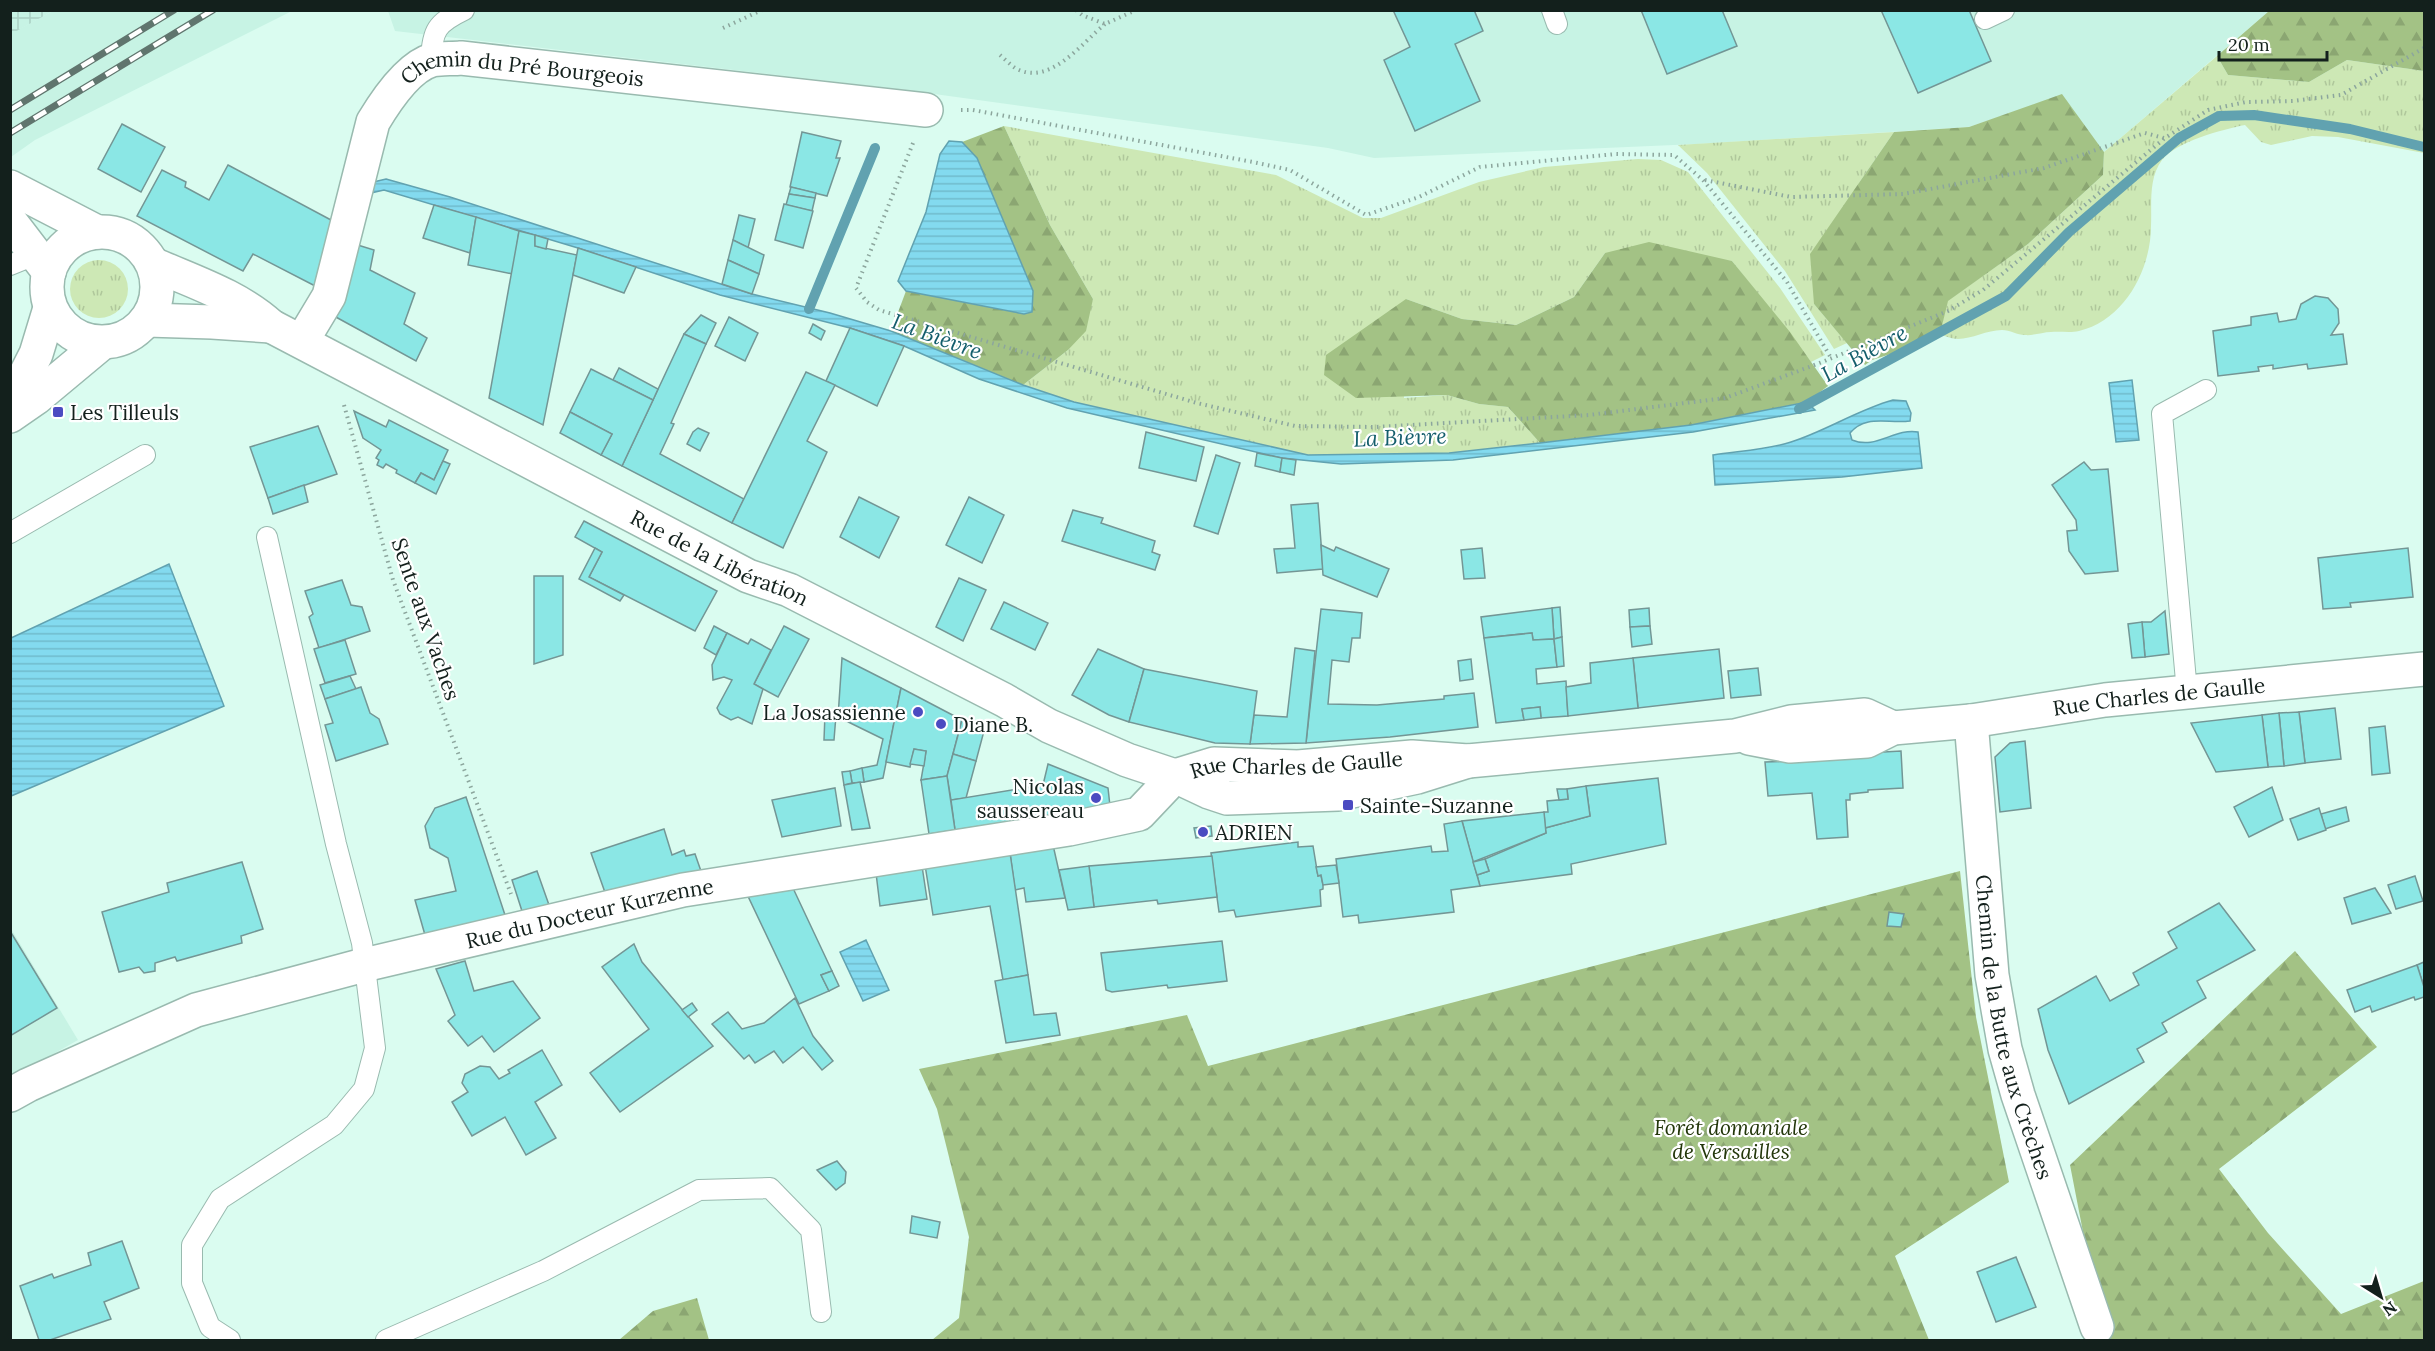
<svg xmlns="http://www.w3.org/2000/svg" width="2435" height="1351" viewBox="0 0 2435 1351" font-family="Lora,serif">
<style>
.built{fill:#c7f3e4}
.industrial{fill:url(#industrial-grid)}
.grass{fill:url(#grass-tufts)}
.forest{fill:url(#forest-firs)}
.water{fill:url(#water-rules);stroke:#61a2b0;stroke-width:1.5}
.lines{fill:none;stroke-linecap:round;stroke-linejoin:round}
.stream{stroke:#61a2b0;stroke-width:10}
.building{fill:#8be7e5;stroke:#739695;stroke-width:1.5}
.lane-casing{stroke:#99baaf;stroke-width:22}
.street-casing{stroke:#99baaf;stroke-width:36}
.secondary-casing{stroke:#99baaf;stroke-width:36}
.path{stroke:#8ca69d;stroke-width:4;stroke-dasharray:1.5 4.5;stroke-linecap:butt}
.lane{stroke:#fff;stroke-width:20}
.street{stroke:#fff;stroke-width:33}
.secondary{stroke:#fff;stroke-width:33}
.rail-casing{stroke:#60756e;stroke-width:7}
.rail{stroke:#fff;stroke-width:4.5;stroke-dasharray:14;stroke-linecap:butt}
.poi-dot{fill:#4b4bc1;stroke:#fff;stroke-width:2}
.labels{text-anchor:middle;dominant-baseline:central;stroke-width:4.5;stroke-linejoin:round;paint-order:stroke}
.street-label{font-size:21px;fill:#13201c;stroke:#fff}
.poi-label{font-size:21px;fill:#13201c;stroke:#fff;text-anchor:start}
.park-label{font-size:21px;font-style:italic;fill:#223609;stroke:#fff}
.water-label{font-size:22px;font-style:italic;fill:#145e6c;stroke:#fff}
</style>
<defs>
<pattern id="industrial-grid" width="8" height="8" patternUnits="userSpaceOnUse" patternTransform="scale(1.5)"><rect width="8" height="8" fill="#c7f3e4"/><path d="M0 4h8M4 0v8" fill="none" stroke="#aad0c3"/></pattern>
<pattern id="grass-tufts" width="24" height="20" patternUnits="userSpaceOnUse" patternTransform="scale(1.5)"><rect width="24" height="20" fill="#cde8b5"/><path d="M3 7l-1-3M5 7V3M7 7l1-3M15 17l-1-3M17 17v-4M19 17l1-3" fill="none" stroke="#afc79b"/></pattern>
<pattern id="forest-firs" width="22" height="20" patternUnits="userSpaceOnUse" patternTransform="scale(1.5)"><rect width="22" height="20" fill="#a3c285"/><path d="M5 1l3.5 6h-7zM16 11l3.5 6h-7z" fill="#8ba672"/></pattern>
<pattern id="water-rules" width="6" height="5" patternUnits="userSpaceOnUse" patternTransform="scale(1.5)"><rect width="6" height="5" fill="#83daef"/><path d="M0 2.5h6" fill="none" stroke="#70bbcc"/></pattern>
</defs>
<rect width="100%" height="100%" fill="#dafcf0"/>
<g class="built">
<polygon points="53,11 292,11 35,140 11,157 10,34"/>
<polygon points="388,11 2269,11 2104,152 2062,95 1969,127 1697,144 1374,158 1328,148 898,89 395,31"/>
<polygon points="10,927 78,1040 11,1078 10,1078"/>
</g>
<polygon class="industrial" points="11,10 53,10 53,11 11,34"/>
<g class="grass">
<path d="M2217 56 2228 75 2309 82 2347 60 2424 71V153L2338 137 2312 136 2271 145 2261 142 2245 125C2224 129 2175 142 2162 160 2148 179 2152 204 2151 226 2151 269 2125 320 2079 331 2070 333 2060 331 2051 332 2043 332 2033 336 2025 335 2017 335 2010 330 2002 330 1987 330 1972 339 1958 339 1952 339 1945 336 1940 334L1947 301 2028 244 2103 175 2104 152Z"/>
<polygon points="1004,126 1276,175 1363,218 1381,218 1479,182 1544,167 1638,159 1661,160 1688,172 1780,288 1825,355 1811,362 1732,261 1605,253 1574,297 1516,325 1462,319 1406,299 1404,398 1447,395 1479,404 1508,407 1540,443 1448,453 1308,455 1074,402 1023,385 1068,350 1093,299 1050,225"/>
<polygon points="1894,132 1859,183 1814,304 1847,343 1834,349 1785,271 1707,173 1678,145"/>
<circle cx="99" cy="289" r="29"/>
</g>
<g class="forest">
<polygon points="2269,11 2424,11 2424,71 2347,60 2309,82 2228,75 2217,56"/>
<polygon points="2062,94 2104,152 2103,175 2028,244 1948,301 1940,334 1900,351 1872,360 1865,365 1814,304 1810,254 1894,132 1969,127"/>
<polygon points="1004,126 1050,225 1093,299 1086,331 1068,350 1023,385 891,331 906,291 1024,314 1032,312 1033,291 977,159 962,142"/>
<polygon points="1649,242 1732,261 1790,332 1828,386 1807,402 1691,425 1540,443 1508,407 1479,404 1447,395 1356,398 1324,375 1326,355 1406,299 1462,319 1516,325 1574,297 1605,253"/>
<polygon points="1960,871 1976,1017 2009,1182 1895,1256 1929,1340 932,1340 959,1318 969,1237 937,1109 919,1069 1187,1015 1208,1066"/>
<polygon points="2295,951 2377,1047 2219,1169 2268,1233 2341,1314 2424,1281 2424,1340 2104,1340 2070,1165"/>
<polygon points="697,1298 709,1340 619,1340 653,1311"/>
</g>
<g class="water">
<polygon points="949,141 962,142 977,158 1033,291 1032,312 1024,314 906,291 898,281 926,212 940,154"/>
<polygon points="386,179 450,197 752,294 830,313 891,331 1023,385 1074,402 1308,455 1449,453 1540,443 1691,425 1807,402 1815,410 1693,432 1453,460 1341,464 1282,458 1067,408 979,379 904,346 850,328 720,295 578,248 384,190 358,196 361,185"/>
<polygon points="2132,380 2139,440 2116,442 2109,383"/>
<path d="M1893 400 1906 401 1911 413 1910 421C1888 424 1866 414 1850 433L1852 440C1876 450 1894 428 1918 432L1922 468 1842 477 1715 485 1713 455C1738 451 1767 450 1791 442 1826 431 1857 410 1893 400Z"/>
<polygon points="169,564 224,706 11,796 11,638"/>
<polygon points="866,940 889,990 863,1001 840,952"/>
</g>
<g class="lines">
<g class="stream">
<polyline points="809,309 875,148"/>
<polyline points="1799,409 2006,296 2069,232 2179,138 2219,116 2254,115 2350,129 2424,147"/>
</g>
</g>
<g class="building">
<polygon points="1393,10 1474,10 1483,31 1455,44 1480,101 1415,131 1384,60 1410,47"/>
<polygon points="1641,10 1722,10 1737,46 1667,74"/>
<polygon points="1881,10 1969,10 1991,61 1918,93"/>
<polygon points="122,124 165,147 141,192 98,169"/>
<polygon points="802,132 841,141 836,158 840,158 827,196 790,187"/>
<polygon points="228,165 331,220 321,289 253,254 243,271 137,216 162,170 186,182 185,187 209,200"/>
<polygon points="791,187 816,193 815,198 789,194"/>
<polygon points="789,194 815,198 812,211 786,205"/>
<polygon points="784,204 813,211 803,248 775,240"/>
<polygon points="434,205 476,217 470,253 423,238"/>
<polygon points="739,215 755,219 748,248 733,240"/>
<polygon points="476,217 519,231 513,274 468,265"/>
<polygon points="519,231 535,235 535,246 577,255 543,425 489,398"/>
<polygon points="535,235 548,239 546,249 535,246"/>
<polygon points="733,240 764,255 759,274 728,260"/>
<polygon points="348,242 374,250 370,270 415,293 404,324 427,338 416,361 334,316"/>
<polygon points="578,248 636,267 624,293 573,275"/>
<polygon points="728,260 759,274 752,294 722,284"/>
<polygon points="2315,296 2328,298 2338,309 2339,323 2331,335 2343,334 2347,364 2308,369 2307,364 2273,369 2273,365 2258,367 2259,371 2218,376 2213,331 2251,325 2251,317 2277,313 2279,322 2296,319 2301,304"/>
<polygon points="701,315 716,323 706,344 684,334"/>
<polygon points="729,317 758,333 745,361 715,346"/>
<polygon points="813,324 825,331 821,340 809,333"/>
<polygon points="850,328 904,346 877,406 826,381"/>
<polygon points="684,334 706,344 671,423 674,424 660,454 744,499 732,523 622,466"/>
<polygon points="619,368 658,389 653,400 613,380"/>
<polygon points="591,369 653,400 622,466 601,455 612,434 570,412"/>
<polygon points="806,372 835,385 807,441 827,452 783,548 732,523"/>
<polygon points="354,411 386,427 389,420 448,450 434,480 421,473 415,483 396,473 397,470 386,464 383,468 377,465 379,460 376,458 381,450 363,438"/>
<polygon points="570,412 612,434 601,455 560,433"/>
<polygon points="318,426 337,474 268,498 250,447"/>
<polygon points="698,428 709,433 700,451 687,444 693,432"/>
<polygon points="1146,432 1204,447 1196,481 1139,468"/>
<polygon points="1257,453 1282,458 1280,472 1255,466"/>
<polygon points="1216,455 1240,463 1218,534 1194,526"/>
<polygon points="1282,458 1296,460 1294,475 1280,472"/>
<polygon points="443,461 450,464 436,494 415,483 421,473 434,480"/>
<polygon points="2084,462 2091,470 2108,469 2118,571 2085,574 2069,551 2067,531 2077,530 2076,520 2052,485"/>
<polygon points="304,485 308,502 273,514 268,498"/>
<polygon points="859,497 899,517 879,558 840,537"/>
<polygon points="969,497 1004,515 982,563 946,545"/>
<polygon points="1318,503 1323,569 1277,573 1274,549 1295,548 1291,505"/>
<polygon points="1073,510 1103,518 1101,523 1155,541 1152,552 1160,555 1155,570 1062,541"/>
<polygon points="584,521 717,591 695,631 589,577 602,552 575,537"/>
<polygon points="1321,545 1334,551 1336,547 1389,569 1377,597 1323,575"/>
<polygon points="595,548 602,552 589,577 624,595 620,601 579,579"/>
<polygon points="1482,548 1485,578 1464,579 1461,550"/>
<polygon points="2408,548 2413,597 2350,603 2351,607 2323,609 2318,558"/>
<polygon points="534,576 563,576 563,655 534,664"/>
<polygon points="959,578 986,590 963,641 936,627"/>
<polygon points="342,580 351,605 362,607 370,631 319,648 309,617 313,614 305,591"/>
<polygon points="1004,602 1048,623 1035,650 991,629"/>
<polygon points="1560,607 1562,637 1554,639 1552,608"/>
<polygon points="1552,608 1554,639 1533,640 1532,633 1484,638 1481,617"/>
<polygon points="1649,608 1650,626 1630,627 1629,610"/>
<polygon points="1321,609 1362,613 1360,638 1352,638 1349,662 1332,660 1328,704 1377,705 1444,699 1444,696 1474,693 1478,727 1390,737 1306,743"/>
<polygon points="2165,611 2169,654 2145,657 2142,622 2151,622"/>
<polygon points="2142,622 2145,657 2132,658 2128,624"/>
<polygon points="714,626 727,633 716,655 704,648"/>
<polygon points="784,626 809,639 778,697 754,684"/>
<polygon points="1650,626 1652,644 1632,647 1630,627"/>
<polygon points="727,633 748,644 751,639 771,650 754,684 763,689 752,724 738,717 731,720 720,714 717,708 732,680 724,677 713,680 712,665"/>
<polygon points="1532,633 1533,640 1554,639 1557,667 1536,669 1537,684 1566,681 1568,716 1541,718 1540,707 1522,709 1524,720 1496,723 1484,638"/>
<polygon points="1562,637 1564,666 1557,667 1554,639"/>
<polygon points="345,640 356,674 325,683 314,649"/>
<polygon points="1295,648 1315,651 1306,743 1250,744 1254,715 1287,717"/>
<polygon points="1098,649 1144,669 1129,722 1109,715 1072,695"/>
<polygon points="1719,649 1724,698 1638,708 1633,658"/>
<polygon points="842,658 901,688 883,778 864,782 862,768 877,765 883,739 838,717"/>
<polygon points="1633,658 1638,708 1568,716 1566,687 1591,683 1590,663"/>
<polygon points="1471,659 1473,679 1460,681 1458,661"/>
<polygon points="1758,668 1761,695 1731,698 1728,671"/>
<polygon points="1144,669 1257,691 1250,744 1215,743 1129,722"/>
<polygon points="350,676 356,689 325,699 320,685"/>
<polygon points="361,687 370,713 379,719 388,744 336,761 325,725 333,723 325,699"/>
<polygon points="901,688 962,720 947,776 921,780 926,751 914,749 910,767 886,762"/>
<polygon points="1540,707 1541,718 1524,720 1522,709"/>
<polygon points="2335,708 2341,759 2305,763 2299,712"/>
<polygon points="2299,712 2305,763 2284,766 2279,713"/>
<polygon points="2279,713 2284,766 2268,767 2262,715"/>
<polygon points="825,714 836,715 834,740 824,740"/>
<polygon points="2262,715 2268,767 2216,772 2191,723"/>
<polygon points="962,720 984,731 976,761 953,754"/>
<polygon points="2385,726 2390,773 2372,775 2369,728"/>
<polygon points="2025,741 2031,808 2000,812 1995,757 2010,743"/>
<polygon points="914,749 926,751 924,766 910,764"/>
<polygon points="1901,751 1903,788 1868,790 1868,792 1850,794 1850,800 1846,800 1848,837 1817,839 1812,793 1768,796 1765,762 1844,759 1866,753"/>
<polygon points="953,754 976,761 966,798 951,800 947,776"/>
<polygon points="1048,764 1108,788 1110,806 955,830 951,800 1043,785"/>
<polygon points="862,768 864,782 852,783 850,771"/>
<polygon points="850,771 852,783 844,785 842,772"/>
<polygon points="947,776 955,830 929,834 921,780"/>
<polygon points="1658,778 1666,844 1571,864 1572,874 1480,886 1477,875 1489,871 1485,859 1546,833 1545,828 1590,816 1586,786"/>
<polygon points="860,782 870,828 852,830 844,785"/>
<polygon points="1586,786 1590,816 1545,828 1544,812 1548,812 1547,801 1568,799 1567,789"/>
<polygon points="2272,787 2283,820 2249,837 2234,807"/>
<polygon points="835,788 841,826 782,837 772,800"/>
<polygon points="1557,789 1567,789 1568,799 1559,800"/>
<polygon points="466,797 505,915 425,935 415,900 456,891 448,858 430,848 425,826 435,808"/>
<polygon points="2346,807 2349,821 2325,829 2321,814"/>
<polygon points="2319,808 2326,830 2298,840 2290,819"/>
<polygon points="1544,812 1546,833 1473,862 1462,821"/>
<polygon points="1462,821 1480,886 1451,890 1454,912 1359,923 1358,915 1343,917 1336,859 1431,846 1432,852 1448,851 1444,824"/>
<polygon points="1211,826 1212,836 1196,838 1194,828"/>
<polygon points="664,829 672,855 684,850 686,856 695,854 702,874 607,898 591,853"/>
<polygon points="1298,842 1298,847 1313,846 1318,876 1321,875 1323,885 1323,889 1320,890 1321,906 1236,917 1234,910 1219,912 1211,853"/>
<polygon points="1053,845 1065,898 1026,902 1024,888 1015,890 1010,853"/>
<polygon points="1010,853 1028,975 1003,980 990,906 933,915 925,865"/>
<polygon points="1212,856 1217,897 1158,904 1157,900 1094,907 1089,866"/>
<polygon points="1485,859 1489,871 1477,875 1473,862"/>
<polygon points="242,862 263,929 241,936 242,943 177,961 175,957 155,963 155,971 144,973 139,967 119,972 102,912 169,892 167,883"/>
<polygon points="1336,865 1339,883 1323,885 1321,875 1318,876 1316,867"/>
<polygon points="922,866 927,899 880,906 876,873"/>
<polygon points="1089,866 1094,907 1068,910 1059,870"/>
<polygon points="537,871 549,905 522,911 512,880"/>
<polygon points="2415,876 2423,901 2396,909 2388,885"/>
<polygon points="792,886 832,971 821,975 829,991 799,1004 746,892"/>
<polygon points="2375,888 2391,913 2352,924 2344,898"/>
<polygon points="2219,903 2255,950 2197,981 2206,998 2162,1023 2167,1032 2137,1049 2144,1062 2069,1104 2048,1050 2038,1009 2096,976 2110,1001 2139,985 2133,973 2177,948 2168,932"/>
<polygon points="1889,912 1904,914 1901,927 1887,926"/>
<polygon points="10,931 57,1008 10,1036"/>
<polygon points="1222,941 1227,981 1168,988 1167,985 1112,992 1106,990 1101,953"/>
<polygon points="634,944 642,962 713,1046 620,1112 590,1073 649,1029 602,967"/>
<polygon points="465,961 474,991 513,981 540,1018 494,1052 482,1036 468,1046 448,1021 455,1015 436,969"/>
<polygon points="2424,962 2424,987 2417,965"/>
<polygon points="2417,965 2424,987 2424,997 2415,1000 2414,997 2372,1012 2370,1006 2355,1012 2347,990"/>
<polygon points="832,971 839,986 829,991 821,975"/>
<polygon points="1028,975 1034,1015 1056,1013 1060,1035 1006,1043 995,981"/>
<polygon points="795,998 813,1036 833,1061 822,1070 803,1047 783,1063 774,1051 755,1063 749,1055 744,1059 712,1024 728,1012 742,1029 764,1023"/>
<polygon points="692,1003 697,1010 688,1017 682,1010"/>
<polygon points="542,1050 562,1085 535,1102 556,1138 526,1155 505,1117 472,1136 452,1102 468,1092 462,1083 465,1074 480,1066 490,1067 499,1079 510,1073 508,1070"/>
<polygon points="837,1161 846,1172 845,1183 836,1190 817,1170"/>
<polygon points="912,1216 940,1222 937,1238 910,1233"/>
<polygon points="122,1241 139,1288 104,1302 111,1319 50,1340 39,1340 20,1286 52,1274 54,1278 91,1265 88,1253"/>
<polygon points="2016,1257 2036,1307 1996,1322 1977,1272"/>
</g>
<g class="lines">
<g class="lane-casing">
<g id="lane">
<polyline points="1552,10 1557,24"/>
<polyline points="1985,19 2004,10"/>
<path d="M431 60C432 30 437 23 464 10"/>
<polyline points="10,265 37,254"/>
<polyline points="10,533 145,455"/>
<polyline points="2187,692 2162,414 2206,390"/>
<polyline points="230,1340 210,1327 192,1283 192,1245 220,1199 334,1125 364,1089 375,1048 362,943 336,844 267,537"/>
<polyline points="386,1340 543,1271 699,1190 770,1188 811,1230 821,1312"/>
</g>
</g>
<g class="street-casing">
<g id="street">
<path id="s1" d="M302 341 329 296 373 122C385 102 408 67 432 60 441 58 452 59 461 58L926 110"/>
<path id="s2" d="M1971 721 1992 975 2005 1049 2018 1095 2097 1327"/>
<path id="s3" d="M10 1095 28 1085 196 1010 364 965 683 890 1069 829 1139 814 1175 776"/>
</g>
</g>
<g class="secondary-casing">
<g id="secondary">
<polyline points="10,187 97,232"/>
<polyline points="10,221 49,272"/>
<circle cx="102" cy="287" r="55"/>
<path id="s4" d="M153 264C194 282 238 296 271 326L748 576 789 590 1004 700 1049 726 1127 760 1175 776 1209 792 1227 798 1338 794 1417 777 1468 761"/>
<polyline points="147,320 212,322 271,326"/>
<polyline points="10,405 36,354 50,308"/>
<polyline points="10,416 36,398 102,343"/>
<path id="s5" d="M1749 738 1790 746 1867 741 1893 728 1971 721 2105 700 2424 669"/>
<path id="s6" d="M1175 776 1214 764 1298 767 1412 757 1468 761 1735 736 1791 722 1865 715 1893 728"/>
</g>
</g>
<g class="path">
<polyline points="1076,10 1082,15 1105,24 1136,10"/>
<polyline points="723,28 762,10"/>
<path d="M1000 55C1006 60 1012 67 1019 70 1052 84 1082 43 1105 24"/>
<polyline points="961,110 973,110 1253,162 1290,170 1366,215 1419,197 1480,167 1616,154 1674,155 1703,180 1787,282 1831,358"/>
<polyline points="913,143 856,288 867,302 879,310 1197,403 1295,426 1375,427 1589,415 1725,398 1812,366 1948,311 1983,290 2165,138 2208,110 2246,102 2293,101 2341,95 2424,48"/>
<polyline points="1705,180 1791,197 1903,194 2044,168 2145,133 2164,138"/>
<polyline points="344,405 393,580 511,894"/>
</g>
<use href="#lane" class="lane"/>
<use href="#street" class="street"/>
<use href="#secondary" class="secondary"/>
<g class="rail-casing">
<g id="rail">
<polyline points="10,110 174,10"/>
<polyline points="10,133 213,10"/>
</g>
</g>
<use href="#rail" class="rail"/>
</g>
<g class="poi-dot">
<rect x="52" y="406" width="12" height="12" rx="3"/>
<circle cx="918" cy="712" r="6"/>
<circle cx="941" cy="724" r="6"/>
<circle cx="1096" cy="798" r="6"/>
<rect x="1342" y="799" width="12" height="12" rx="3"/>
<circle cx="1203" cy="832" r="6"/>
</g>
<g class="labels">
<g class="street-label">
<text stroke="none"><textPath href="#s1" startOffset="408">Chemin du Pré Bourgeois</textPath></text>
<text stroke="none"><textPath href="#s4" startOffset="639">Rue de la Libération</textPath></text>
<text transform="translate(426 619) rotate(71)">Sente aux Vaches</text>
<text stroke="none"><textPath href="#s5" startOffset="416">Rue Charles de Gaulle</textPath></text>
<text stroke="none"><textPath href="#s6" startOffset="123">Rue Charles de Gaulle</textPath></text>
<text stroke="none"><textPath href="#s3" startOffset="610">Rue du Docteur Kurzenne</textPath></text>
<text stroke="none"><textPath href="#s2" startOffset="310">Chemin de la Butte aux Crèches</textPath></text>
</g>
<g class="poi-label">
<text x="70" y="412">Les Tilleuls</text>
<text x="906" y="712" text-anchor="end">La Josassienne</text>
<text x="953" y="724">Diane B.</text>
<text x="1084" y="786" text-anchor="end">Nicolas<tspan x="1084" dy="24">saussereau</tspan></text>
<text x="1360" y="805">Sainte-Suzanne</text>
<text x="1215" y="832">ADRIEN</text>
</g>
<g class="park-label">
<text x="1731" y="1127">Forêt domaniale<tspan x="1731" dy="24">de Versailles</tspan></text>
</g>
<g class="water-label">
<text transform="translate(937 336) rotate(20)">La Bièvre</text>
<text transform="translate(1864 353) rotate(-29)">La Bièvre</text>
<text transform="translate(1400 437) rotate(-2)">La Bièvre</text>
</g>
</g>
<rect width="2435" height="1351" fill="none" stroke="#13201c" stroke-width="24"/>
<g transform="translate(2381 1297) rotate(143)" stroke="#ffffff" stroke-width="4.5" paint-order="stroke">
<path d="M0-4.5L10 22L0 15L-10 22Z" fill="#13201c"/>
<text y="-9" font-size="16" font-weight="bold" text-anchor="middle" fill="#13201c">N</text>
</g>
<path d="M2219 51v9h108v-9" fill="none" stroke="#13201c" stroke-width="3"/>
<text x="2228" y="51" font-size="18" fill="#13201c" stroke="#ffffff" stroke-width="4.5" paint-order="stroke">20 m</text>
</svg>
